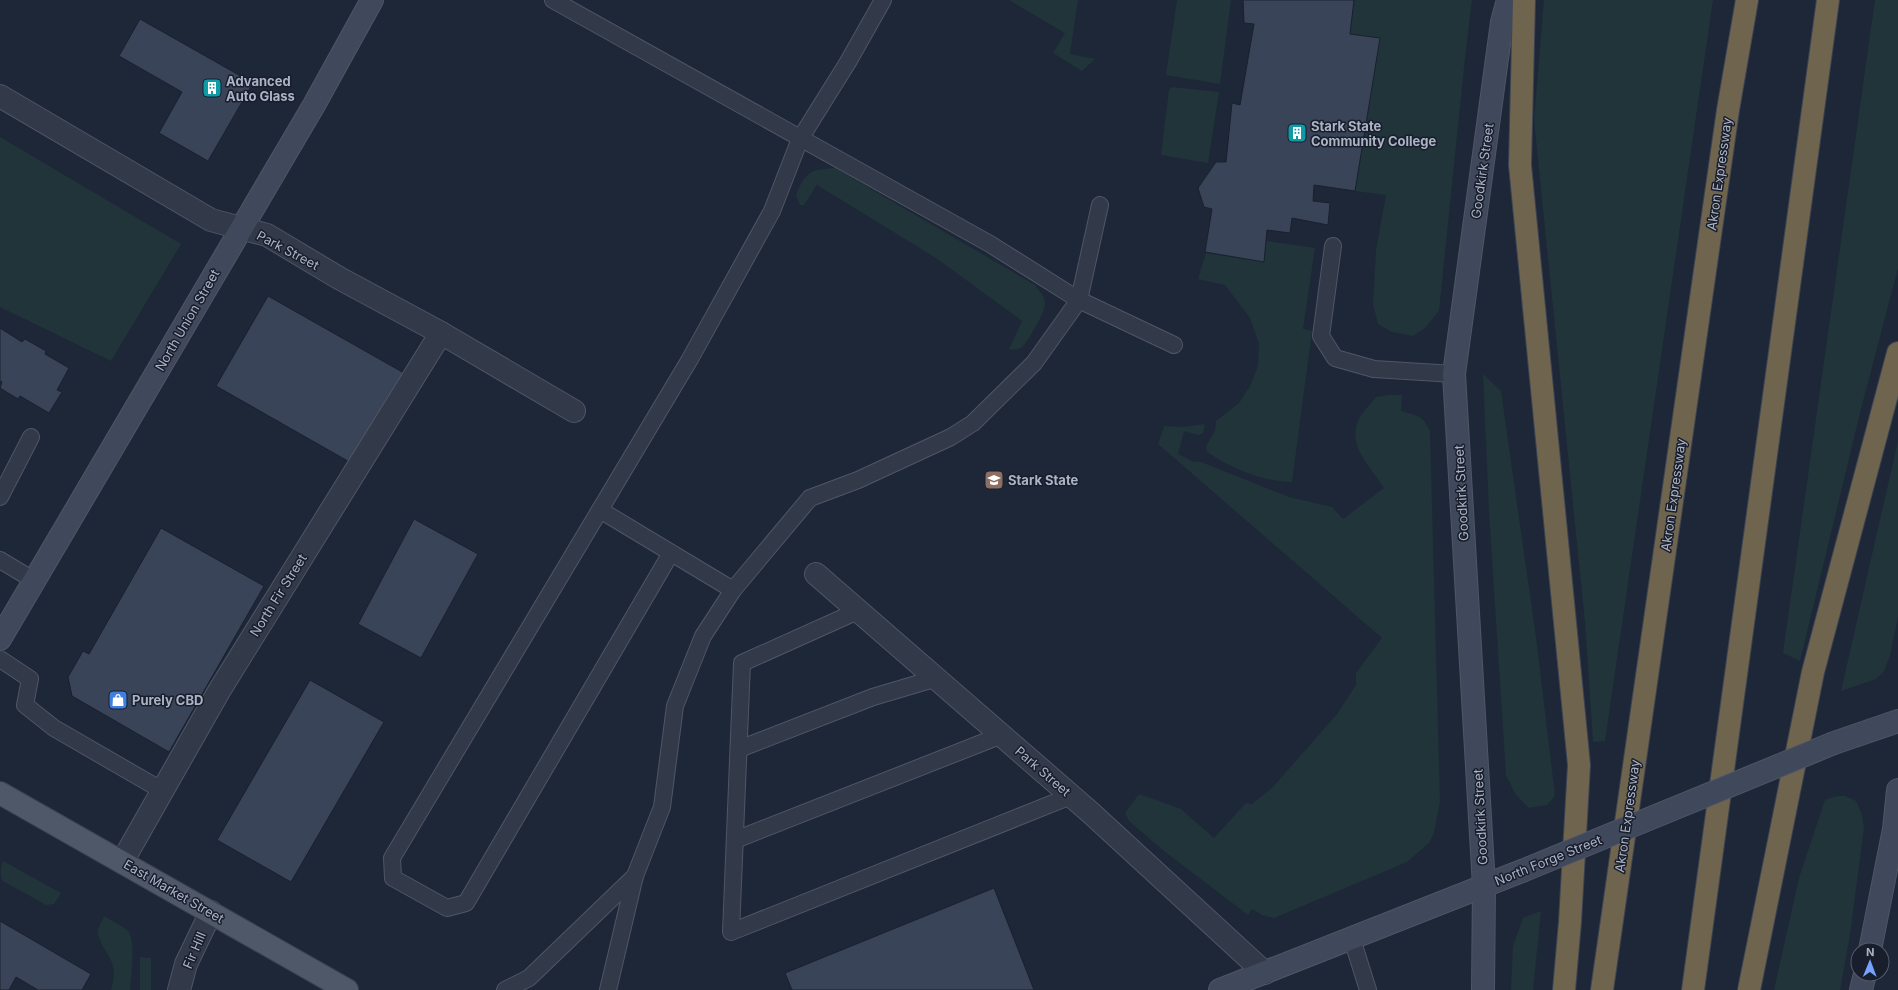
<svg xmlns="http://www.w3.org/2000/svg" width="1898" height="990" viewBox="0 0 1898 990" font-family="Inter,sans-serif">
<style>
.green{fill:#203439}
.building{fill:#3a4458;stroke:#1a202e}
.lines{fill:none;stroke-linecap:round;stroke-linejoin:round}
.lane-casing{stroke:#4f5666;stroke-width:18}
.street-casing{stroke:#4f5666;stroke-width:24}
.secondary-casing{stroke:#4f5666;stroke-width:24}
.primary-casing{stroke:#3b4251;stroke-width:24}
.highway-casing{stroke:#3d4352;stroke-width:24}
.lane{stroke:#323948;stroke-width:16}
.street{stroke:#323948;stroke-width:22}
.secondary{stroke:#40485b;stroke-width:22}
.primary{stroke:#4f5868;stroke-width:22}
.highway{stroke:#6f654e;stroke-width:22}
.secondary-bridge-casing{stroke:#4f5666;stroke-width:24;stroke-linecap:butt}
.secondary-bridge{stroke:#40485b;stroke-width:22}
.labels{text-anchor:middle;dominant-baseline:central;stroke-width:3;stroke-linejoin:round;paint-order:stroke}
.poi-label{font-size:13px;font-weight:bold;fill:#acb3c5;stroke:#181e2c;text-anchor:start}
.street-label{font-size:13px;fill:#acb3c5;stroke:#181e2c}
</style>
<rect width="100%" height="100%" fill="#1e2738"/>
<g class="green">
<polygon points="1009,0 1078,0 1070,54 1095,59 1082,71 1053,53 1065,33"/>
<polygon points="1177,0 1231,0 1220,84 1166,75"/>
<polygon points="1354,0 1472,0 1465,58 1439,311 1425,328 1413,336 1392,332 1378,324 1373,304 1376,250 1386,195 1355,191 1379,38 1350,34"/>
<polygon points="1544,0 1713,0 1605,741 1593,742 1585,622 1534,120"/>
<polygon points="1875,0 1898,0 1898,268 1860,413 1800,661 1783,653"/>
<polygon points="1172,87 1219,92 1208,163 1161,155 1169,90"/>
<polygon points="0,137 181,244 111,361 0,307"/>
<path d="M835 168 1035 285C1039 291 1045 296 1045 304 1044 314 1030 338 1023 346 1019 350 1014 350 1009 349L1022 321 936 258 817 185 804 205H800L796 195C806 171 810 170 835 168Z"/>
<path d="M1266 241 1315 248 1303 329 1312 331 1292 482C1263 482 1231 468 1207 452L1206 446 1215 431 1216 421 1239 403 1250 386 1258 366 1259 344 1250 318 1225 285 1198 279 1206 253 1264 262Z"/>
<polygon points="1483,374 1501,391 1537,645 1555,796 1547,805 1529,808 1516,795 1506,775 1489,511"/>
<path d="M1389 395H1402L1401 411C1417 416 1423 415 1430 431L1440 802 1434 833 1429 843 1407 862 1274 918 1262 915 1252 909 1248 915 1164 851 1129 821 1125 813 1139 794 1181 809 1214 838 1246 803 1252 804 1272 788 1337 714 1356 685V673L1382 638 1158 444 1164 426 1184 427 1205 424 1203 433 1199 435 1184 431 1178 454 1194 462H1201L1289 497 1332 507 1343 519 1384 488C1371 467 1346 446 1359 419 1363 411 1371 404 1376 397Z"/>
<polygon points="1898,441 1898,617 1890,656 1884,671 1876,679 1841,691"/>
<polygon points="1837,796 1845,796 1856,801 1861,812 1864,827 1850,935 1840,990 1774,990 1799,878 1825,800"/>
<path d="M3 861 61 893 54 904 46 905 3 881C0 875 0 868 3 861Z"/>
<polygon points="1541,911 1533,990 1511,990 1513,946 1523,918"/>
<path d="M104 916C111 921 122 925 128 931 136 940 131 978 130 990H111C120 959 105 958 98 934V929Z"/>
<polygon points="140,957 151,958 151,990 140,990"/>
</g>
<g class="building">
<polygon points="1243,0 1354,0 1350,34 1380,38 1355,191 1314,185 1313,201 1330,203 1328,225 1292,218 1290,233 1267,230 1264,262 1205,252 1212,209 1204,207 1198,188 1216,162 1226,162 1232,103 1240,105 1254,24 1244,23"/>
<polygon points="140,19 253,83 208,161 159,133 182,92 119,56"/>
<polygon points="268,296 404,373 353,464 216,386"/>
<polygon points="0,328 22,342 25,339 46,351 45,354 69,368 57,390 62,392 49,413 20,396 18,399 0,388 2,382 0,381"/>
<polygon points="414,519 478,554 421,658 358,624"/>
<polygon points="161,528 264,586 169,752 72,696 68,677 83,651 89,654"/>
<polygon points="310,680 384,722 291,882 217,840"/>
<polygon points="994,888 1034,990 792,990 785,973"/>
<polygon points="0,921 91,974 82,990 38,990 16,977 9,990 0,990"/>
</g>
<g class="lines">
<g class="lane-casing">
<g id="lane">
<polyline points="553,0 990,244 1079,300 1174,345"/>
<polyline points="1333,246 1321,336 1335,358 1374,369 1454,374"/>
<polyline points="0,497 31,437"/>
<polyline points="600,510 733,590"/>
<polyline points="671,553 466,903 447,908 393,878 392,858 690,359 772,211 800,139 848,62 883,0"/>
<polyline points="0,560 35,581"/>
<polyline points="860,610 742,663 731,932 1071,796"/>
<polyline points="0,659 30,679 25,705 54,728 163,791"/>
<polyline points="739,749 873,697 937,678"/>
<polyline points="735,840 1002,735"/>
<polyline points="1352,939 1368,990"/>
<polyline points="505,990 529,978 635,876"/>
<polyline points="608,990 635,876 662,807 675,706 703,636 733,590 810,498 858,480 951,437 973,423 1034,363 1079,300 1100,205"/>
</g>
</g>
<g class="street-casing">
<g id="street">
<polyline points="0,96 211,220 267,235 339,278 441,333 574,411"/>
<polyline points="816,574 1091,813 1265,973"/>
<polyline points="122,862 219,691 441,333"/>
<polyline points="179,990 186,964 211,912"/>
</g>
</g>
<g class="secondary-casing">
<g id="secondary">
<polyline points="0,639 314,105 372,0"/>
<polyline points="1834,743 1898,721"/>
<polyline points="1870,950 1894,829 1898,790"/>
<polyline points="1220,990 1522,871"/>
<polyline points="1483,990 1484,886 1454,374 1502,22 1508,0"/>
<polyline points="1861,990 1865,974"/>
</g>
</g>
<g class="primary-casing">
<polyline id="primary" points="0,793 347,990"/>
</g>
<g class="highway-casing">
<g id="highway">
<polyline points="1524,0 1520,165 1579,765 1570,922 1564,990"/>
<polyline points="1602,990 1728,110 1747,0"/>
<polyline points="1693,990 1828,0"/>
<polyline points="1749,990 1813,672 1898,353"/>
</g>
</g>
<use href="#lane" class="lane"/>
<use href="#street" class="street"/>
<use href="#secondary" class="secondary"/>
<use href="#primary" class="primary"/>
<use href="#highway" class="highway"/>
<g class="secondary-bridge-casing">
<polyline id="secondary-bridge" points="1522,871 1834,743"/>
</g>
<use href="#secondary-bridge" class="secondary-bridge"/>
</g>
<defs>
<g id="building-square" transform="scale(1)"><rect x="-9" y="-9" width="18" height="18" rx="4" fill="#0f9aa8" stroke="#181e2c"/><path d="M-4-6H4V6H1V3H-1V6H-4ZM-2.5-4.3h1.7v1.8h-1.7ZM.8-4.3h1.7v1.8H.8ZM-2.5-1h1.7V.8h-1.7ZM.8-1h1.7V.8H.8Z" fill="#fff"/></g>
<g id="university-square" transform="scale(1)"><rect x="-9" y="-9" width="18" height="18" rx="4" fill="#8d6e63" stroke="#181e2c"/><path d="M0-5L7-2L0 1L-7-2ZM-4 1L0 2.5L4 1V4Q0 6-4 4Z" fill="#fff"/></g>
<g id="shop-square" transform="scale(1)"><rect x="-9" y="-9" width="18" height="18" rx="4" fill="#3f7fe0" stroke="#181e2c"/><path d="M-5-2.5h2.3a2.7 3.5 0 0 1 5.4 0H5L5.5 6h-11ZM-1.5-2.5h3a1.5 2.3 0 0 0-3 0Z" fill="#fff"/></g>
</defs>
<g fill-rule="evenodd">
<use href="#building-square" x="212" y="88"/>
<use href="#building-square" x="1297" y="133"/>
<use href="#university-square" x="994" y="480"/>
<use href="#shop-square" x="118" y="700"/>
</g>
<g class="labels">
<g class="poi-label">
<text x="226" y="81">Advanced<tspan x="226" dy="15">Auto Glass</tspan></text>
<text x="1311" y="126">Stark State<tspan x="1311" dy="15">Community College</tspan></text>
<text x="1008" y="480">Stark State</text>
<text x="132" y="700">Purely CBD</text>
</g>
<g class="street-label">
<text transform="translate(1482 171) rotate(-82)">Goodkirk Street</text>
<text transform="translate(1719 174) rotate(-82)">Akron Expressway</text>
<text transform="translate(288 250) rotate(28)">Park Street</text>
<text transform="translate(187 320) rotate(-60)">North Union Street</text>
<text transform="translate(1461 493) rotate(-93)">Goodkirk Street</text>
<text transform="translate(1673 495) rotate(-82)">Akron Expressway</text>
<text transform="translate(278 595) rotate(-58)">North Fir Street</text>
<text transform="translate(1043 771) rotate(41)">Park Street</text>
<text transform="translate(1627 816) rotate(-82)">Akron Expressway</text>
<text transform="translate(1480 817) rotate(-93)">Goodkirk Street</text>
<text transform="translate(1548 860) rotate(-22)">North Forge Street</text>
<text transform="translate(174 891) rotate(30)">East Market Street</text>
<text transform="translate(194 950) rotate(-67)">Fir Hill</text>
</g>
</g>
<g transform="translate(1870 962) rotate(1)"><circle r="19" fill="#181e2c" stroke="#535a69"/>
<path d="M0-3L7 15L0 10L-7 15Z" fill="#78a1fe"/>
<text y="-6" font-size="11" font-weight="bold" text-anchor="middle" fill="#acb3c5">N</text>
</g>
</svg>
